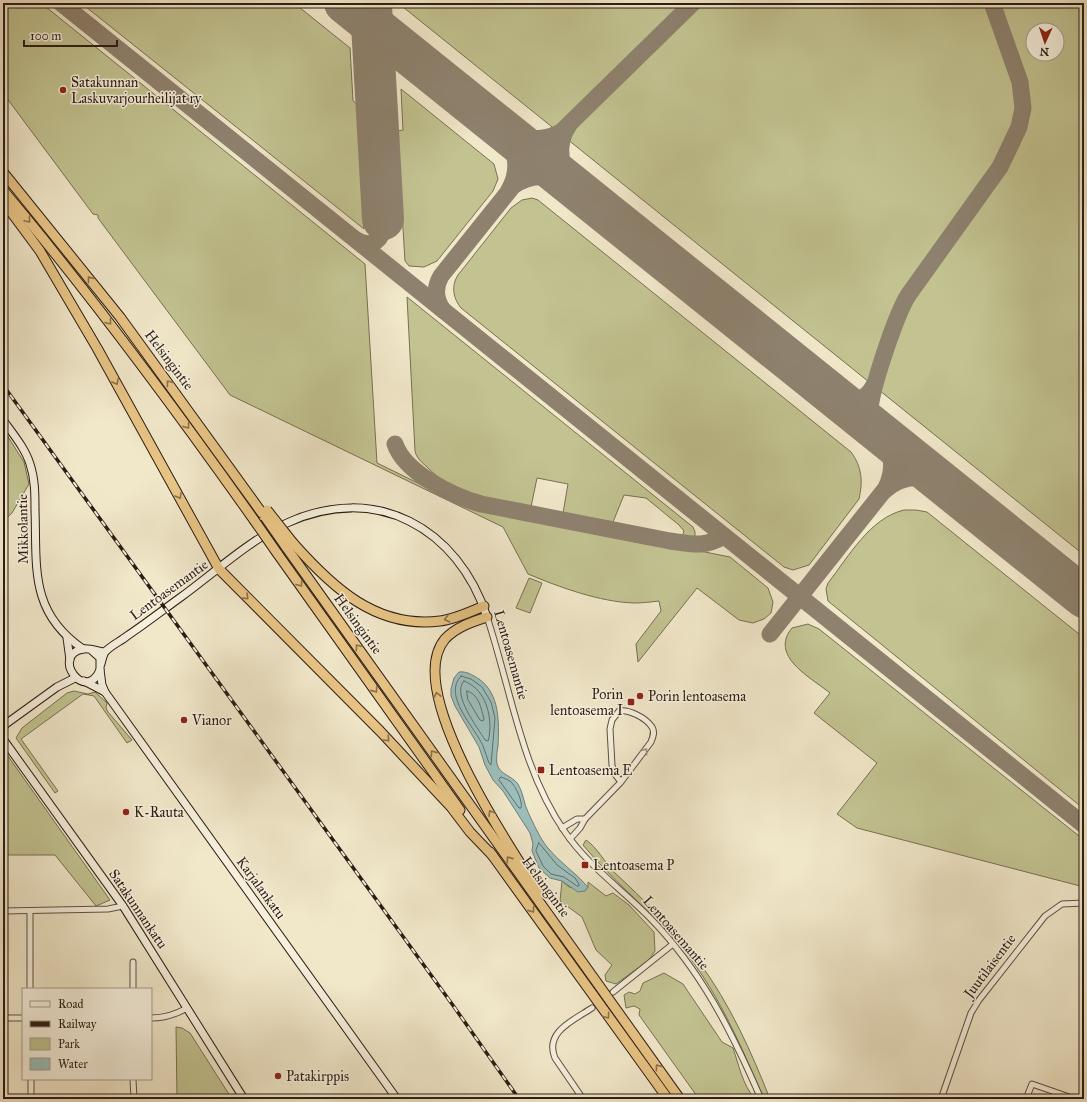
<svg xmlns="http://www.w3.org/2000/svg" width="1087" height="1102" viewBox="0 0 1087 1102" font-family="'IM FELL Great Primer',serif">
<style>
.green{fill:#c2c391;stroke:#777052;fill-rule:evenodd}
.water{fill:#9cbfbd;stroke:#6f7e79}
.lines{fill:none;stroke-linecap:round;stroke-linejoin:round}
.shore{stroke:#646e68;stroke-width:1}
.taxiway{stroke:#8e826f;stroke-width:17}
.runway{stroke:#8e826f;stroke-width:42}
.street-casing{stroke:#5d4f42;stroke-width:7}
.secondary-casing{stroke:#2c1c14;stroke-width:9}
.highway-casing{stroke:#2c1c14;stroke-width:11}
.street{stroke:#f6f0dd;stroke-width:5}
.secondary{stroke:#f6f0dd;stroke-width:7}
.highway{stroke:#e8c485;stroke-width:9}
.rail-casing{stroke:#2c1c14;stroke-width:3.5}
.rail{stroke:#f6f0dd;stroke-width:2;stroke-dasharray:6;stroke-linecap:butt}
.highway-bridge-casing{stroke:#2c1c14;stroke-width:11;stroke-linecap:butt}
.highway-bridge{stroke:#e8c485;stroke-width:9}
.oneway{stroke:#8a704c}
.oneway2{stroke:#9b9183}
.poi-dot{fill:#8f2418;stroke:#f6f0dd;stroke-width:1.5}
.labels{text-anchor:middle;dominant-baseline:central;stroke-width:3;stroke-linejoin:round;paint-order:stroke}
.poi-label{font-size:14px;fill:#2c1c14;stroke:#f6f0dd;text-anchor:start}
.street-label{font-size:14px;fill:#2c1c14;stroke:#f6f0dd}
</style>
<rect width="100%" height="100%" fill="#f1e8ca"/>
<filter id="stains"><feTurbulence type="fractalNoise" baseFrequency=".005" numOctaves="4"/><feColorMatrix values="0 0 0 0 .2 0 0 0 0 .09 0 0 0 0 .02 0 0 0 .5 -.17"/></filter>
<radialGradient id="worn" r=".72"><stop offset=".6" stop-color="#630" stop-opacity="0"/><stop offset="1" stop-color="#630" stop-opacity=".3"/></radialGradient>
<g class="green">
<path d="M3 3H41L365 264 377 463 465 506 480 511 646 544 685 548 730 557 768 588 773 602 771 613 764 619 753 623 739 620 697 588 638 662 636 644 661 611 659 601C651 602 642 603 634 603 600 602 559 587 528 574L503 527 230 395 98 218V215L93 214 3 93Z"/>
<polygon points="81,3 294,3 350,48 353,101 357,104 364,229"/>
<path d="M398 3H1084V555ZM1033 30H1057V54H1033Z"/>
<polygon points="401,89 494,164 498,179 493,191 437,261 424,267 409,266 405,261 397,131 403,130"/>
<path d="M532 198 538 200 851 452C862 467 863 481 859 499L809 565 793 570 784 567 461 308C453 298 451 286 458 275L511 208 522 200Z"/>
<path d="M407 297 693 527 695 532V536L690 539 682 537 684 531 679 525 646 498 624 495 613 522 563 513 568 484 537 478 531 507C493 500 453 495 426 466 421 462 416 457 415 451Z"/>
<polygon points="3,429 24,462 29,484 12,513 3,521"/>
<path d="M904 510H916L927 512 1084 638V809L828 601 826 589 828 583C849 556 870 518 904 510Z"/>
<polygon points="529,578 542,583 530,613 516,608"/>
<path d="M808 624 819 629 1084 840V887L857 828 837 814 877 763 814 713 830 693C810 677 769 656 792 628Z"/>
<polygon points="74,691 88,694 95,692 107,703 106,708 108,712 132,740 127,743 94,696 83,694 21,739 58,791 55,793 16,738 22,728 67,693"/>
<polygon points="3,749 110,900 96,906 55,855 3,855"/>
<path d="M586 840C597 847 605 863 614 872 644 900 674 929 699 962 730 1004 751 1051 770 1099H764C740 1044 716 986 676 941 646 907 611 879 583 845Z"/>
<polygon points="562,881 569,887 585,891 588,887 588,882 606,896 613,893 629,905 654,932 655,951 649,960 616,984 606,981 605,975 612,965 596,950 582,917 560,901"/>
<path d="M664 973 683 984 722 1042 733 1048C739 1065 742 1084 755 1099H699L639 1015 640 1009 634 1006 626 1008 624 995 629 992 635 994 640 991 643 983Z"/>
<polygon points="176,1027 182,1028 190,1033 232,1099 177,1099"/>
</g>
<path class="water" d="M459 672C467 671 472 675 479 679 500 694 499 722 498 746 497 751 496 759 497 764 500 775 511 775 518 784 523 792 524 804 528 812 533 823 540 838 547 847 559 862 575 872 588 887L585 891 578 892 562 881 550 878 539 868 532 851 533 844 530 833 503 791 493 780 485 765 479 747 455 706 451 696V689L454 678Z"/>
<g class="lines">
<g class="shore">
<path d="M461 676 471 679 482 687 491 702 495 718 491 765 489 763C487 758 485 751 483 746 475 727 442 696 461 676Z"/>
<path d="M464 681C484 689 490 709 490 729 489 733 490 737 488 741L485 740C478 728 451 694 464 681Z"/>
<path d="M467 691C479 694 481 708 484 719L483 721 480 720 468 700Z"/>
<path d="M501 777C504 778 508 780 510 781 516 786 523 802 521 808H519L499 780Z"/>
<polygon points="539,843 557,865 575,878 579,884 579,886 577,886 564,877 551,874 543,866 536,851"/>
</g>
<g class="taxiway">
<polyline points="61,3 1084,825"/>
<path d="M569 125C555 145 560 170 575 187"/>
<path d="M503 129C522 140 541 143 561 132L693 3"/>
<path d="M503 129C517 149 521 169 509 190"/>
<path d="M356 240C369 247 379 244 383 230"/>
<path d="M443 310C435 299 434 288 441 276L513 186C535 171 556 175 577 189"/>
<path d="M833 395C850 403 865 403 874 385"/>
<path d="M395 444C405 473 453 496 481 504L670 541C692 544 704 548 724 536"/>
<path d="M884 491C904 473 929 474 950 489"/>
<path d="M770 634 886 488C895 469 893 450 880 434 876 428 870 423 870 416 868 395 897 312 909 294L1000 167 1019 127 1023 108 1020 82 992 3"/>
</g>
<g class="runway">
<polyline points="345,3 1084,597"/>
<polyline points="371,6 383,219"/>
</g>
<g class="street-casing">
<g id="street">
<path d="M487 617C511 689 521 769 565 832 588 866 622 889 650 918 701 970 732 1032 761 1099"/>
<polyline points="562,828 577,819 585,819"/>
<path d="M570 839 580 828 585 819 621 782 651 742C653 737 655 732 652 727 646 718 629 709 619 711L612 720 610 729 612 765 614 773 621 782"/>
<polyline points="3,911 108,909 123,906"/>
<polyline points="133,962 133,989"/>
<polyline points="30,989 30,911"/>
<polyline points="613,992 673,944"/>
<polyline points="3,1018 23,1018"/>
<path d="M151 1018C165 1018 175 1015 187 1008"/>
<polyline points="31,1079 31,1099"/>
<polyline points="133,1079 134,1099"/>
<path d="M583 1099 555 1058C544 1032 574 1020 592 1008"/>
<polyline points="941,1099 971,1013 979,1000 1045,916 1062,904 1084,903"/>
<polyline points="1026,1099 1032,1084 1075,1099"/>
</g>
</g>
<g class="secondary-casing">
<g id="secondary">
<path d="M3 420C13 434 25 448 30 464 35 479 35 494 35 510 37 567 29 612 83 649"/>
<polyline points="67,638 70,660"/>
<path d="M91 650 100 658V670C85 704 50 655 83 649 89 648 98 651 104 652"/>
<path d="M101 664C102 660 103 655 105 652 110 646 121 641 127 636 145 624 163 610 181 597 214 573 251 539 287 523 376 482 458 528 487 617"/>
<polyline points="100,670 102,685 105,692 397,1099"/>
<polyline points="84,681 105,692"/>
<polyline points="3,726 57,687 75,678"/>
<polyline points="3,739 123,906 244,1099"/>
</g>
</g>
<g class="highway-casing">
<g id="highway">
<polyline points="3,172 120,317 262,513"/>
<path d="M3 190C92 296 174 407 254 520"/>
<polyline points="3,201 40,251 97,348 219,569 380,731 451,807 470,832 493,856"/>
<path d="M293 543C332 587 376 629 440 621 455 619 470 612 484 606"/>
<polyline points="286,547 680,1099"/>
<polyline points="277,553 460,810"/>
<path d="M487 617C472 622 456 627 445 639 402 690 510 846 539 893"/>
<polyline points="490,852 668,1099"/>
</g>
</g>
<use href="#street" class="street"/>
<use href="#secondary" class="secondary"/>
<use href="#highway" class="highway"/>
<g class="rail-casing">
<polyline id="rail" points="3,385 452,1004 519,1099"/>
</g>
<use href="#rail" class="rail"/>
<g class="highway-bridge-casing">
<g id="highway-bridge">
<polyline points="267,510 293,543"/>
<polyline points="265,517 286,547"/>
<polyline points="254,520 277,553"/>
</g>
</g>
<use href="#highway-bridge" class="highway-bridge"/>
</g>
<defs><path id="oneway-chevron" d="M-2-3.5L2.5 0L-2 3.5" fill="none" stroke-width="1.6" stroke-linecap="round" stroke-linejoin="round"/></defs>
<g class="oneway">
<use href="#oneway-chevron" transform="translate(28 220) rotate(50)"/>
<use href="#oneway-chevron" transform="translate(90 279) rotate(-128)"/>
<use href="#oneway-chevron" transform="translate(109 322) rotate(52)"/>
<use href="#oneway-chevron" transform="translate(116 382) rotate(61)"/>
<use href="#oneway-chevron" transform="translate(169 383) rotate(-126)"/>
<use href="#oneway-chevron" transform="translate(187 426) rotate(54)"/>
<use href="#oneway-chevron" transform="translate(179 496) rotate(61)"/>
<use href="#oneway-chevron" transform="translate(300 584) rotate(54)"/>
<use href="#oneway-chevron" transform="translate(246 597) rotate(45)"/>
<use href="#oneway-chevron" transform="translate(447 619) rotate(166)"/>
<use href="#oneway-chevron" transform="translate(358 647) rotate(-126)"/>
<use href="#oneway-chevron" transform="translate(375 690) rotate(55)"/>
<use href="#oneway-chevron" transform="translate(437 695) rotate(-102)"/>
<use href="#oneway-chevron" transform="translate(387 739) rotate(47)"/>
<use href="#oneway-chevron" transform="translate(433 753) rotate(-125)"/>
<use href="#oneway-chevron" transform="translate(491 813) rotate(-121)"/>
<use href="#oneway-chevron" transform="translate(509 859) rotate(-125)"/>
<use href="#oneway-chevron" transform="translate(532 910) rotate(55)"/>
<use href="#oneway-chevron" transform="translate(607 1016) rotate(54)"/>
<use href="#oneway-chevron" transform="translate(658 1067) rotate(-126)"/>
</g>
<use class="oneway2" href="#oneway-chevron" transform="translate(645 751) rotate(-54)"/>
<g class="poi-dot">
<circle cx="63" cy="90" r="4"/>
<circle cx="640" cy="696" r="4"/>
<rect x="627" y="698" width="8" height="8" rx="2"/>
<circle cx="184" cy="720" r="4"/>
<rect x="537" y="766" width="8" height="8" rx="2"/>
<circle cx="126" cy="812" r="4"/>
<rect x="581" y="861" width="8" height="8" rx="2"/>
<circle cx="278" cy="1076" r="4"/>
</g>
<g class="labels">
<g class="poi-label">
<text x="71" y="82">Satakunnan<tspan x="71" dy="16">Laskuvarjourheilijat ry</tspan></text>
<text x="623" y="694" text-anchor="end">Porin<tspan x="623" dy="16">lentoasema I</tspan></text>
<text x="648" y="696">Porin lentoasema</text>
<text x="192" y="720">Vianor</text>
<text x="549" y="770">Lentoasema E</text>
<text x="134" y="812">K-Rauta</text>
<text x="593" y="865">Lentoasema P</text>
<text x="286" y="1076">Patakirppis</text>
</g>
<g class="street-label">
<text transform="translate(169 360) rotate(53)">Helsingintie</text>
<text transform="translate(23 529) rotate(-91)">Mikkolantie</text>
<text transform="translate(169 590) rotate(-36)">Lentoasemantie</text>
<text transform="translate(358 624) rotate(54)">Helsingintie</text>
<text transform="translate(511 655) rotate(74)">Lentoasemantie</text>
<text transform="translate(546 887) rotate(54)">Helsingintie</text>
<text transform="translate(261 888) rotate(54)">Karjalankatu</text>
<text transform="translate(138 909) rotate(56)">Satakunnankatu</text>
<text transform="translate(676 933) rotate(49)">Lentoasemantie</text>
<text transform="translate(990 966) rotate(-53)">Juutilaisentie</text>
</g>
</g>
<rect width="1087" height="1102" fill="none" stroke="#f1e8ca" stroke-width="16"/>
<rect x="4" y="4" width="1079" height="1094" fill="none" stroke="#2c1c14" stroke-width="2"/>
<rect x="8" y="8" width="1071" height="1086" fill="none" stroke="#2c1c14"/>
<rect x="22" y="988" width="130" height="92" fill="#f6f0dd" stroke="#a59b8d"/>
<rect x="30" y="1001" width="20" height="6" fill="#f6f0dd" stroke="#a59b8d"/>
<text x="58" y="1008" font-size="12" fill="#2c1c14">Road</text>
<rect x="30" y="1021" width="20" height="6" fill="#2c1c14" stroke="#a59b8d"/>
<text x="58" y="1028" font-size="12" fill="#2c1c14">Railway</text>
<rect x="30" y="1038" width="20" height="12" fill="#c2c391" stroke="#a59b8d"/>
<text x="58" y="1048" font-size="12" fill="#2c1c14">Park</text>
<rect x="30" y="1058" width="20" height="12" fill="#9cbfbd" stroke="#a59b8d"/>
<text x="58" y="1068" font-size="12" fill="#2c1c14">Water</text>
<g transform="translate(1045 42) rotate(183)"><circle r="19" fill="#f6f0dd" stroke="#a59b8d"/>
<path d="M0-3L7 15L0 10L-7 15Z" fill="#8f2418"/>
<text y="-6" font-size="11" font-weight="bold" text-anchor="middle" fill="#2c1c14">N</text>
</g>
<path d="M24 40v6h93v-6" fill="none" stroke="#2c1c14" stroke-width="2"/>
<text x="30" y="40" font-size="12" fill="#2c1c14" stroke="#f6f0dd" stroke-width="3" paint-order="stroke">100 m</text>
<rect width="100%" height="100%" filter="url(#stains)"/>
<rect width="100%" height="100%" fill="url(#worn)"/>
</svg>
